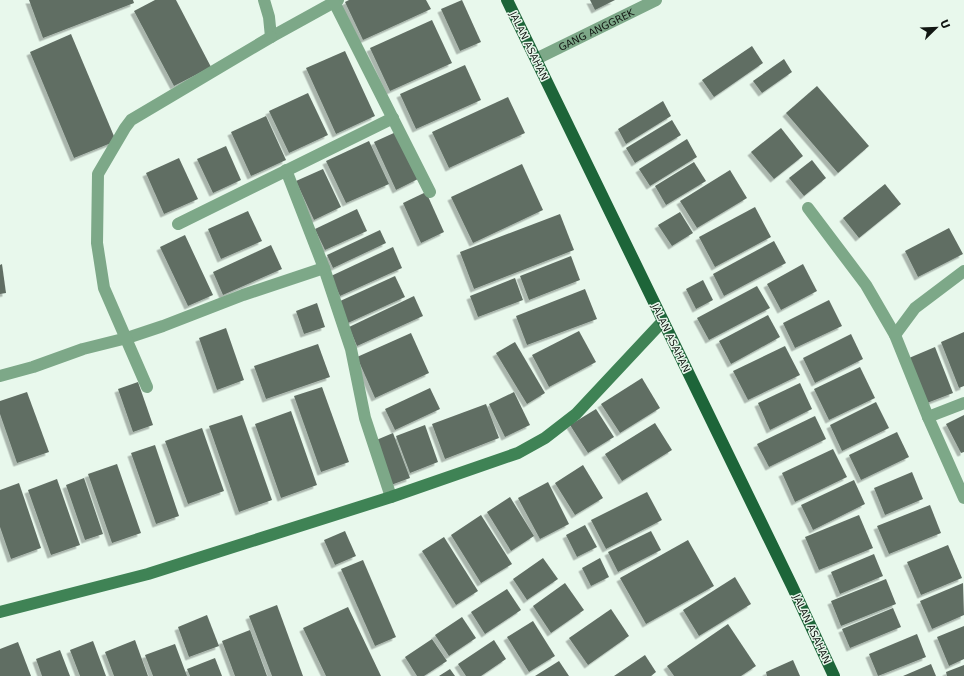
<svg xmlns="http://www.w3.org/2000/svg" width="964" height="676" viewBox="0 0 964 676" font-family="'DejaVu Sans',sans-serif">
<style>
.building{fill:#616e64;filter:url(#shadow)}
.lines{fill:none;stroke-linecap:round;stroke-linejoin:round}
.street{stroke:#7da888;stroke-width:12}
.secondary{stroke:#3f8355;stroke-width:12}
.primary{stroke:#1d6539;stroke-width:12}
.labels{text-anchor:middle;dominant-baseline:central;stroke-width:3;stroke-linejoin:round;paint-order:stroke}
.street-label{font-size:10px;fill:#121713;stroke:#e8f8ec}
</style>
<defs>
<filter id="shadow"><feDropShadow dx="-3.5" dy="3.5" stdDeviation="0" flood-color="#0004"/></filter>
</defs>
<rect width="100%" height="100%" fill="#e8f8ec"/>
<g class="building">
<polygon points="29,0 133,0 134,3 43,38"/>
<polygon points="155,0 176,0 211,67 174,86 134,11"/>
<polygon points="349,0 426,0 431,9 363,40 345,2"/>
<polygon points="462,0 481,42 460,51 441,9"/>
<polygon points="590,0 615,0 595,10"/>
<polygon points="432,20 452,63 390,91 370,48"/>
<polygon points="71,34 116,141 74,158 30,52"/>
<polygon points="752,46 763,63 714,97 702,80"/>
<polygon points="345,51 375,116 336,134 306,68"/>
<polygon points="784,59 792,72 762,93 753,81"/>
<polygon points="465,65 481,100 416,129 400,94"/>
<polygon points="817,86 869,146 838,173 786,113"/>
<polygon points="308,93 328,135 289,153 269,111"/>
<polygon points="508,97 525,133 449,168 432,132"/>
<polygon points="663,101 671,116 626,144 618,129"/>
<polygon points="266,116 286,160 251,176 231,132"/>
<polygon points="672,120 681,135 635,163 626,148"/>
<polygon points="781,128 803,156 774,179 751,152"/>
<polygon points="396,132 418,179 396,190 374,142"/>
<polygon points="687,139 697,157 650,186 639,169"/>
<polygon points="369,141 389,184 346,203 326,161"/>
<polygon points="226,146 241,180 213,193 197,159"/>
<polygon points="179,158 198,199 164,214 146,173"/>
<polygon points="812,160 826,178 804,196 789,178"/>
<polygon points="694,162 706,181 666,205 655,186"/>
<polygon points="522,164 543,210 473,243 451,197"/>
<polygon points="323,169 341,207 314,220 296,181"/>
<polygon points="730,170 747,198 697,228 680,201"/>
<polygon points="885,184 901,204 859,238 843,218"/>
<polygon points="426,192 444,232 421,243 403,203"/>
<polygon points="755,207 771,237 715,267 699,237"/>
<polygon points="357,209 367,231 325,250 315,229"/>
<polygon points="248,211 262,241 221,259 208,229"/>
<polygon points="680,212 693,233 672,246 658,225"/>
<polygon points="560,214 574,250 474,289 460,252"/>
<polygon points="949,228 963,254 918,277 905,251"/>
<polygon points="380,230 386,243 333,268 327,255"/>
<polygon points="185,235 213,295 188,306 160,247"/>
<polygon points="774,241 786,263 724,296 713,274"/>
<polygon points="271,245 282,269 223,295 213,272"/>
<polygon points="393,247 402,268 340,296 331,276"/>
<polygon points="571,256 580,280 529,300 520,276"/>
<polygon points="2,264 6,293 0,294 0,265"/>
<polygon points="803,264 817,291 781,310 767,284"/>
<polygon points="395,276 405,297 348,323 338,302"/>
<polygon points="515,278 523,300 478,317 470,296"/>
<polygon points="703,280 713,300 696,309 686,289"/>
<polygon points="757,286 770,308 709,340 697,318"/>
<polygon points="585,289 597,319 527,345 516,316"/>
<polygon points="414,296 423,316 357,346 349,327"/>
<polygon points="829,300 842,326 795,348 783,323"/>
<polygon points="317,303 325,327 304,334 296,311"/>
<polygon points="768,315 780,337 731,364 719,341"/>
<polygon points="226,328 244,380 217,390 199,338"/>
<polygon points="579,331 596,362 549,387 532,355"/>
<polygon points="964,332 964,386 959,388 941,342"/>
<polygon points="411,333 429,373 375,398 357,357"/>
<polygon points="851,334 863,359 815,383 803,358"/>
<polygon points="515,342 545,393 527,404 496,353"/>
<polygon points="318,344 330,377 266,399 254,366"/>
<polygon points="785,346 800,375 748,400 733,371"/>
<polygon points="935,347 953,393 927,403 909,358"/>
<polygon points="860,367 875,398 829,420 814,389"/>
<polygon points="642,378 660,408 620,433 601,404"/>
<polygon points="138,382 153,425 133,432 118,389"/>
<polygon points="800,383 812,409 770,430 758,403"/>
<polygon points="322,387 349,462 321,472 294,396"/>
<polygon points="430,388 440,409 395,430 385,409"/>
<polygon points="27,392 49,452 17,463 0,414 0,401"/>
<polygon points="514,392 530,425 505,437 489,404"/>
<polygon points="876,402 889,428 842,451 830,425"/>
<polygon points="486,404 499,438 445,459 432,424"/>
<polygon points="596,409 614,437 588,453 570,425"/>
<polygon points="291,411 317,485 281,498 255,424"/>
<polygon points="242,415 272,500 239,512 209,426"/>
<polygon points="964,415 964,452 961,453 946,424"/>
<polygon points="815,416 826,439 769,467 757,444"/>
<polygon points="655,423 672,450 622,481 605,454"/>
<polygon points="425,425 438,462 410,473 396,436"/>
<polygon points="202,428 224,491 188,504 165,441"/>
<polygon points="897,432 909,457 861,480 849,455"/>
<polygon points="393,433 410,478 391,485 374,441"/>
<polygon points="155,445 179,516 156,524 131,453"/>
<polygon points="833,449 847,477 795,502 782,473"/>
<polygon points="117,464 141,533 112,543 88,474"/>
<polygon points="583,465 603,498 575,515 555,483"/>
<polygon points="912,472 923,499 885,515 874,488"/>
<polygon points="84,478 103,534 85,540 66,485"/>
<polygon points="57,479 80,545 51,555 28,490"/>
<polygon points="854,480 865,504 813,530 801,505"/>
<polygon points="548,482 569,524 540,539 518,498"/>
<polygon points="19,483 41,548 11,559 0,527 0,490"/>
<polygon points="647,492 662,520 606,549 591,520"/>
<polygon points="510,497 534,536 511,551 487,512"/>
<polygon points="930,505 941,533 889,554 877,526"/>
<polygon points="481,515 512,564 481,583 451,535"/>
<polygon points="859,515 873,548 819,570 805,537"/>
<polygon points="585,525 597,547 577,557 566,535"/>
<polygon points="345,531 356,556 335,565 324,540"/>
<polygon points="651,531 661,550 618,572 608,552"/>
<polygon points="444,537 478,591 456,605 422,551"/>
<polygon points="688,540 714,586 646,624 620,578"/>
<polygon points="948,545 962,578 921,595 907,562"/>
<polygon points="874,554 883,576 840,594 831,572"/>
<polygon points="543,558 558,579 527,600 513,579"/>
<polygon points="600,558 609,577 591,586 582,568"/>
<polygon points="363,560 396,637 375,646 341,569"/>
<polygon points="735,577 751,604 699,636 683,610"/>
<polygon points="886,579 896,604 841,626 831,601"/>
<polygon points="565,583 584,610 551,633 533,606"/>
<polygon points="963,583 964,615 932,629 920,601"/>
<polygon points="507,589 521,610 485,634 471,612"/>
<polygon points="277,605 303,676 272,676 249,616"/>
<polygon points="348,607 381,676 326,676 303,628"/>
<polygon points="893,608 901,627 850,648 842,629"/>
<polygon points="611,609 629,636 588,665 569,638"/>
<polygon points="207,615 219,646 189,657 178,627"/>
<polygon points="462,617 476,638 449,656 435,635"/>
<polygon points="533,621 555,656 529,672 507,637"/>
<polygon points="728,624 756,666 741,676 674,676 667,666"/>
<polygon points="964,626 964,659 949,666 937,637"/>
<polygon points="250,630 267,676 235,676 222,641"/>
<polygon points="917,634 926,657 878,676 869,654"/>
<polygon points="432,639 447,661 424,676 417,676 405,657"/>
<polygon points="135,640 148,676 114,676 105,652"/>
<polygon points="494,640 506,659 481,676 466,676 458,664"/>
<polygon points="93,641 106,676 80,676 70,650"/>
<polygon points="18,642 31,676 0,676 0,649"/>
<polygon points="175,644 187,676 153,676 145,655"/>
<polygon points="60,650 70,676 42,676 36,659"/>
<polygon points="645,655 656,672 651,676 614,676"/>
<polygon points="215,658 222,676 190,676 187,669"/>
<polygon points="793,660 800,676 767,676 766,672"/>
<polygon points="559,661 569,676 535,676"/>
<polygon points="931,664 936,676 903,676"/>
<polygon points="964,665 964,676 947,676 946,672"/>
<polygon points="450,669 455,676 439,676"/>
</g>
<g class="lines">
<g class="street">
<polyline points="264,0 269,17 271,37 338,0"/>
<polyline points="334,2 430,192"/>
<path id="s1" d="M536 59 656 0"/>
<polyline points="286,170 324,268 351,349 365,418 391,497"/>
<polyline points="808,208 866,285 895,335 928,417 964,498"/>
<polyline points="178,224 393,118"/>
<polyline points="895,335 915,308 964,271"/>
<polyline points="0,376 33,367 83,349 127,338 163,326 243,295 324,268"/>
<polyline points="147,387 104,288 97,243 98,174 125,128 131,120 271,37"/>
<polyline points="928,417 964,403"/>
</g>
<polyline class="secondary" points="0,612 148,574 391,497 518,453 545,438 576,414 663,321"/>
<polyline class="primary" points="507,0 792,586 834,676"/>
</g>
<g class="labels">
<g class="street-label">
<text stroke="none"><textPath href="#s1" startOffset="67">GANG ANGGREK</textPath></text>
<text transform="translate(529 46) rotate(64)">JALAN ASAHAN</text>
<text transform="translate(671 338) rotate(64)">JALAN ASAHAN</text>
<text transform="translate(812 629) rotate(65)">JALAN ASAHAN</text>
</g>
</g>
<g transform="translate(936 28) rotate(67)" stroke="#e8f8ec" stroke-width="3" paint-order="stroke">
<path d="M0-3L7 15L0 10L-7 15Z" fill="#121713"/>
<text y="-6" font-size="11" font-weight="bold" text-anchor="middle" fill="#121713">U</text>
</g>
</svg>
